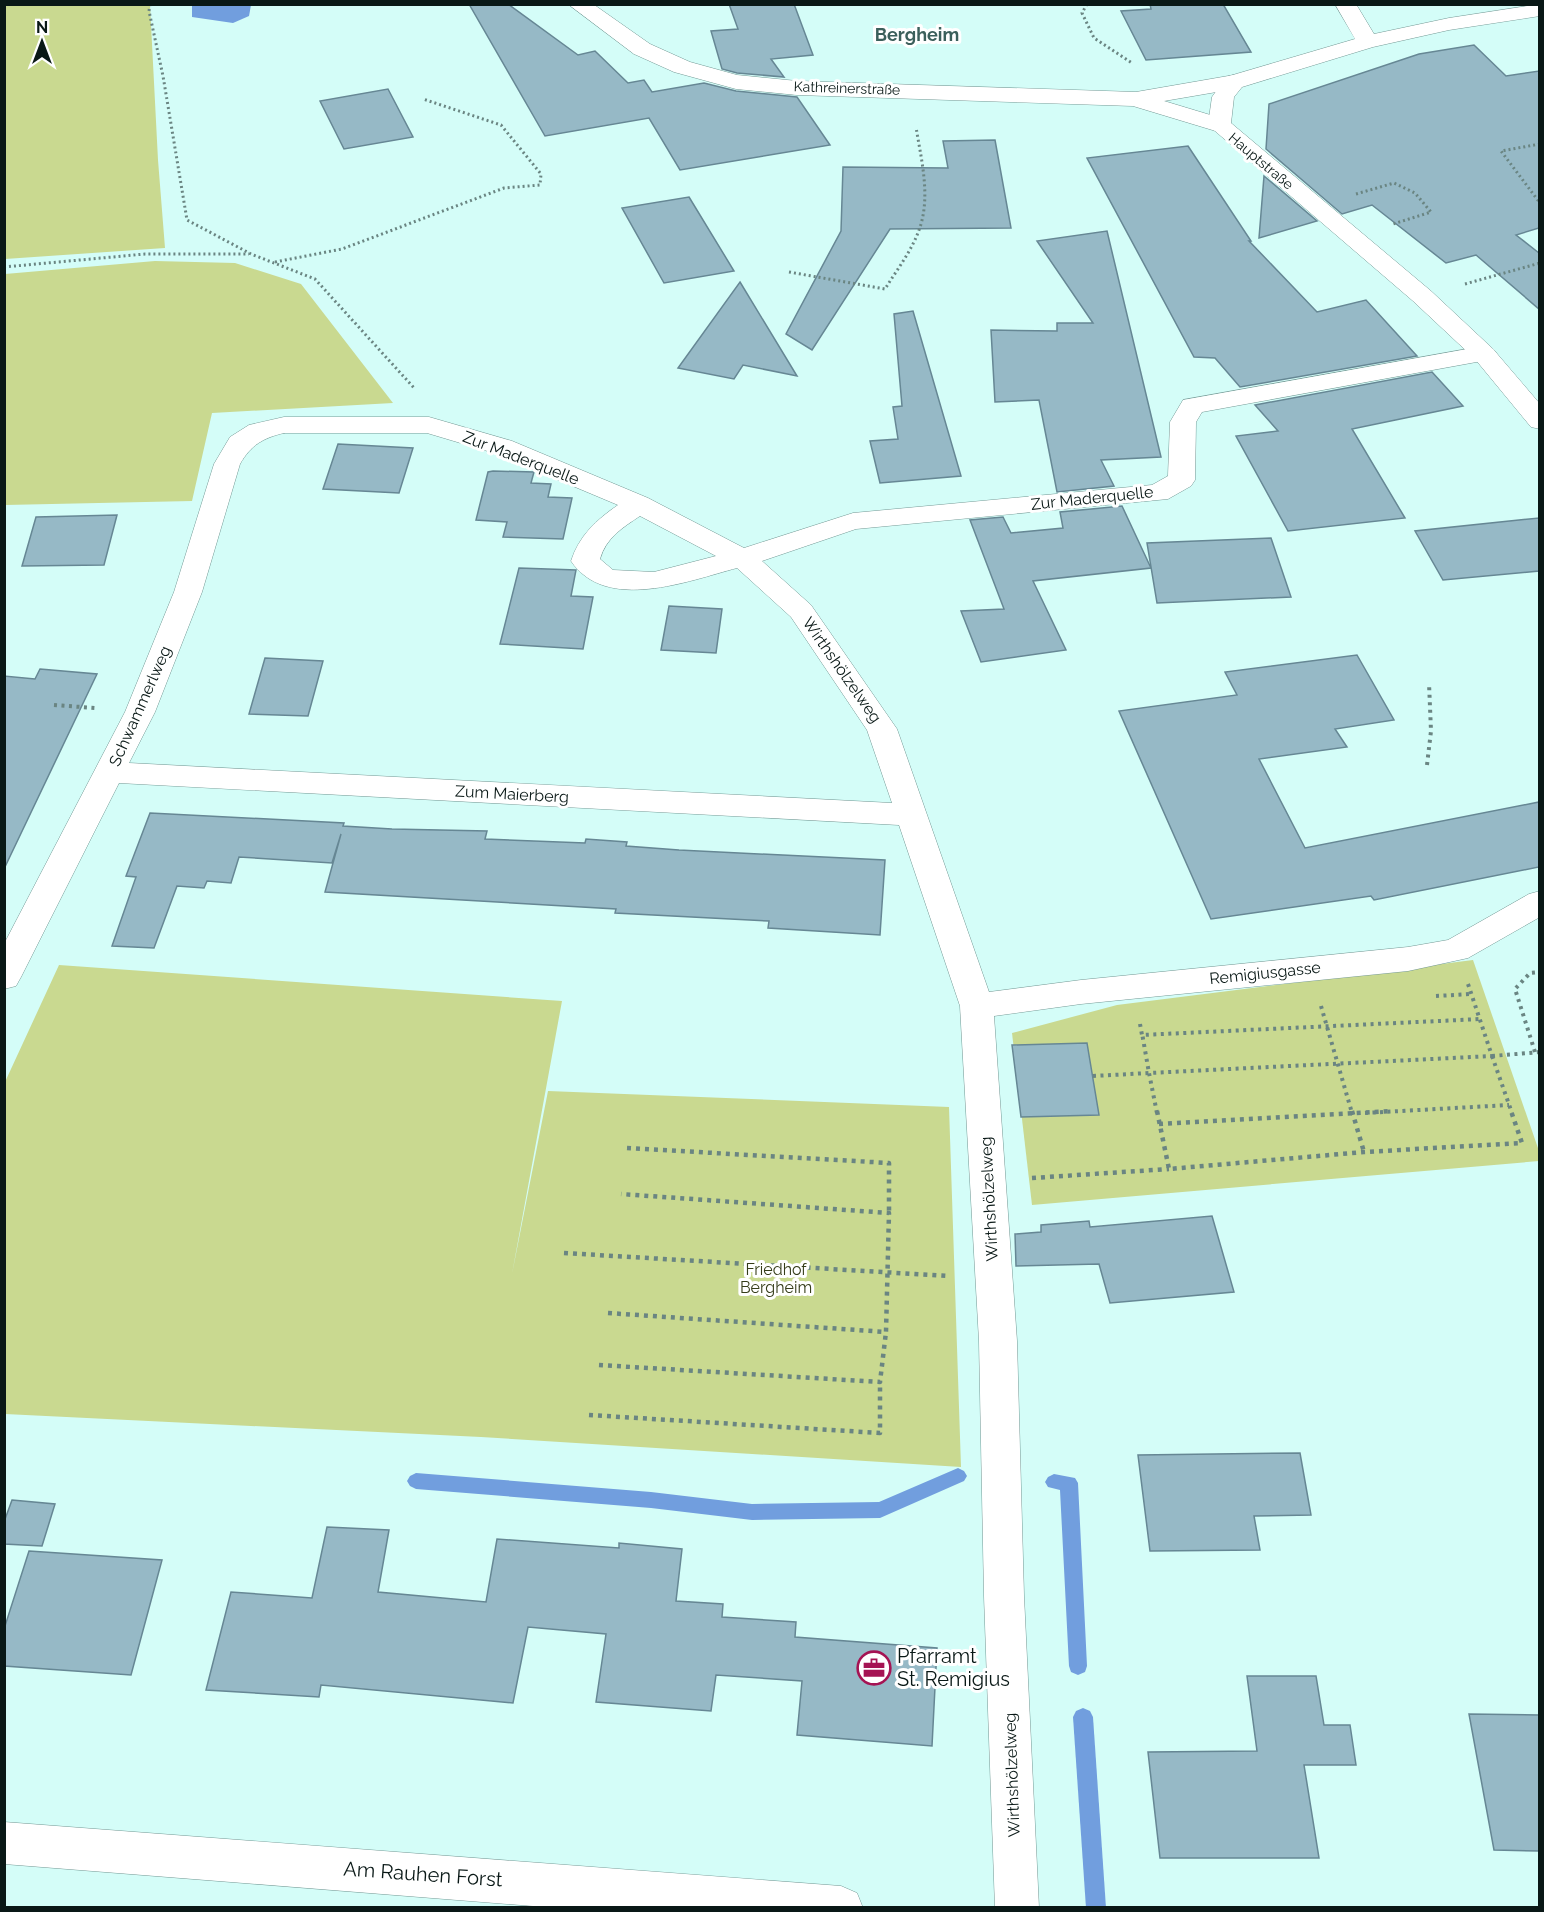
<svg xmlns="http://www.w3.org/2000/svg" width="1544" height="1912" viewBox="0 0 1544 1912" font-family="Raleway,sans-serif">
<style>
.green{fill:#c9d990}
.water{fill:#719ede}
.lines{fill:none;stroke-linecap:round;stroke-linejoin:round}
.stream{fill:#719ede;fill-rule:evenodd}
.building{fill:#96b9c6;stroke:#668794;stroke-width:1.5}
.street-casing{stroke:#749995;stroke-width:1}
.secondary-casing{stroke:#749995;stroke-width:1}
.path-far2{stroke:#6a8582;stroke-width:3;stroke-dasharray:2 3;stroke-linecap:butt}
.path-far1{stroke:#6a8582;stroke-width:4;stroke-dasharray:3 4.5;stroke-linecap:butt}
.path{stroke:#6a8582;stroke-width:4.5;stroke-dasharray:4 5;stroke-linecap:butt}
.street{fill:#fff;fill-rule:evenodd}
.secondary{fill:#fff;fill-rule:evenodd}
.labels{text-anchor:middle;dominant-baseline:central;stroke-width:6;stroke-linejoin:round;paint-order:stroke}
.far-street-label{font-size:14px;fill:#091816;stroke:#fff}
.street-label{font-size:16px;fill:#091816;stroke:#fff}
.park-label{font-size:16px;fill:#353c19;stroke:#fff}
.far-district-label{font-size:18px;font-weight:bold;fill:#3b5f5b;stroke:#fff}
.near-poi-label{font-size:20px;fill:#091816;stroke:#fff;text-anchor:start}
.near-street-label{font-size:20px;fill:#091816;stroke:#fff}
</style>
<rect width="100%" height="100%" fill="#d4fdf8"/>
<g class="green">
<polygon points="5,4 150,5 158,160 165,248 5,259"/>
<polygon points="155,261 235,263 301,284 393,403 212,413 192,501 5,505 5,274"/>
<polygon points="1473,960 1539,1151 1539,1161 1032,1205 1012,1033 1117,1005"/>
<polygon points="59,965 562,1001 512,1274 548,1091 949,1107 961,1467 481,1437 5,1414 5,1082"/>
</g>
<polygon class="water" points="192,5 192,4 251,5 249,16 233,23 192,17"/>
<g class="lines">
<g class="stream">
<polygon points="958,1468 964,1471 967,1476 964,1481 880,1518 752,1520 651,1508 416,1489 410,1486 407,1481 410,1476 416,1473 651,1492 752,1504 879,1502"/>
<polygon points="1054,1474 1075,1478 1078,1483 1087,1666 1085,1672 1078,1675 1071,1672 1069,1666 1060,1490 1048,1487 1045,1482 1048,1477"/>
<polygon points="1083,1708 1090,1711 1093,1717 1106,1908 1086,1908 1073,1717 1076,1711"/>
</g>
</g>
<g class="building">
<polygon points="469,4 508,4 578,55 595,51 628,83 644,80 652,92 704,83 736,91 797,97 830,145 680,170 649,118 545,136"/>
<polygon points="729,4 794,4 813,55 771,59 784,77 737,73 722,69 711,31 738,29"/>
<polygon points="1150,4 1223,4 1251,52 1146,60 1121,11 1151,9"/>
<polygon points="1474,45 1506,76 1539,71 1539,228 1516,235 1539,253 1539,309 1476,255 1446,263 1372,205 1342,214 1266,149 1269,104 1419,54"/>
<polygon points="388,89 413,137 344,149 320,101"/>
<polygon points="995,140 1011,228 890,229 812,350 786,334 841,231 843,167 948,168 943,141"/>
<polygon points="1188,146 1251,241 1249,241 1317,312 1366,300 1417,356 1240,387 1215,358 1194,357 1087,158"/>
<polygon points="1264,176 1317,221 1259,238"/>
<polygon points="689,197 734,271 664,283 622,208"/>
<polygon points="1107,231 1161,457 1101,460 1114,486 1057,492 1039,400 995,402 991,330 1057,331 1057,323 1093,323 1037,241"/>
<polygon points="740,282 797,376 743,365 734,379 678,368"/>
<polygon points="913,311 961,476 880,483 870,441 898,439 893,407 902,406 894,314"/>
<polygon points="1432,372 1463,406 1352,429 1405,518 1288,531 1236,436 1278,431 1255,405"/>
<polygon points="338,444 413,448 399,493 323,489"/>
<polygon points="493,471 534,472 531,483 551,484 548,497 572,498 563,539 503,537 507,522 476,520 488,472"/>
<polygon points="1122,506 1151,568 1033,581 1066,650 981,662 961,611 1004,609 970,520 1003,517 1011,533 1063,528 1060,512"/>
<polygon points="117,515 104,565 22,566 36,517"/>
<polygon points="1539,518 1539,571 1443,580 1415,531"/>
<polygon points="1271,538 1291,597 1157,603 1147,543"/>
<polygon points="519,568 576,570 571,596 593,597 583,649 500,644"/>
<polygon points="669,606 722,609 716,653 661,650"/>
<polygon points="1357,655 1394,720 1335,729 1347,747 1259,759 1305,848 1539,802 1539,867 1374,900 1371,896 1211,919 1119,711 1237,695 1225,672"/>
<polygon points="265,658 323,661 308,716 249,714"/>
<polygon points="40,669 97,674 4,869 4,676 35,679"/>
<polygon points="150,813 344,823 343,826 392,829 487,831 485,839 585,843 586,839 627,842 626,846 679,850 885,860 880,935 768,928 769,921 615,913 616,909 325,892 341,834 332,863 239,857 231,883 207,881 204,888 177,886 154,948 112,946 136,877 126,876"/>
<polygon points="1087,1043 1099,1115 1021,1117 1012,1045"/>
<polygon points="1212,1216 1234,1292 1110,1303 1099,1264 1016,1266 1015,1234 1041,1232 1041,1225 1089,1221 1090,1227"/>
<polygon points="1300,1453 1311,1515 1254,1516 1260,1550 1150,1551 1138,1455"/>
<polygon points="12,1500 55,1504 42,1546 4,1544 4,1522"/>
<polygon points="327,1527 389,1530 378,1592 486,1602 497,1539 619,1548 619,1543 682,1549 676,1601 723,1604 722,1617 796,1622 795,1637 937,1648 932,1746 797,1735 802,1681 716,1675 711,1711 596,1702 606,1634 528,1627 513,1703 321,1685 319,1697 206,1690 231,1592 312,1598"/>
<polygon points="29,1551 162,1560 131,1675 4,1666 4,1629"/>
<polygon points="1247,1676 1316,1676 1324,1725 1350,1725 1356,1765 1304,1765 1319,1858 1160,1858 1148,1752 1257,1751"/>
<polygon points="1469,1714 1539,1715 1539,1851 1494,1850"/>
</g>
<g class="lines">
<g class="street-casing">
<g id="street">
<polygon points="568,4 593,4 650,44 690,62 737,75 797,81 1136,92 1234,75 1242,77 1245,82 1242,87 1234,89 1164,101 1227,120 1230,125 1227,130 1219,132 1133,106 797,95 736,89 674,72 634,54"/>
<path d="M1484 346 1493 349 1497 354 1493 359 1202 412 1196 422 1195 480 1191 486 1168 499 856 529 762 561 811 605 897 729 989 992 1081 980 1408 947 1448 940 1529 894 1540 891V917L1468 958 1408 971 1081 1004 994 1016 1017 1341 1024 1596 1039 1908H995L984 1596 979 1341 960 1006 899 825 119 783 21 977 16 986 4 989V944L125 712 174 592 214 464 230 437 249 425 284 417H429L512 441 648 498 744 548 853 513 1152 485 1168 476 1170 422 1183 400ZM284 433H427L494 453 618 505C596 520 579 536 571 561 606 613 688 581 737 568L791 617 867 730 892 803 129 763 155 712 202 592 240 464C251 445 263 438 284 433ZM640 516 716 556 654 572 613 570 600 559C606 538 622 528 640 516Z"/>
<polygon points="4,1822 841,1886 857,1893 863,1908 558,1908 4,1864"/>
</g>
</g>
<g class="secondary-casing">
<polygon id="secondary" points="1335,4 1356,4 1374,34 1449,18 1540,4 1540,16 1449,30 1373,47 1242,87 1234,97 1231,123 1431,291 1493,349 1540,404 1540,429 1531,427 1475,359 1413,301 1208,125 1212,97 1226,77 1355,39"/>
</g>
<g class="path-far2">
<polyline points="150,4 149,11 163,76 187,220 251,254 315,279 415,389"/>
<polyline points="1087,4 1082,13 1094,38 1132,63"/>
<polyline points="1540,144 1501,151 1540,203"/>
<polyline points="1356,194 1394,183 1415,193 1431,212 1393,224"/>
<polyline points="275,262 342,249 504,188 540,185 541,174 501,125 423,99"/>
<polyline points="4,267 145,254 249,254"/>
<path d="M789 272 885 289C898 268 914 248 921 224 930 193 921 158 916 127"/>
<polyline points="1465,284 1540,263"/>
</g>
<g class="path-far1">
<polyline points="54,705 95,708"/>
<polyline points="1427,765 1431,731 1429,683"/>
<polyline points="1468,984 1492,1056"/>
<polyline points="1436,996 1471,994"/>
<polyline points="1321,1006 1352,1113"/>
<polyline points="1140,1024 1142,1035 1481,1019"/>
<polyline points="1535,1052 1515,989 1530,973 1540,972"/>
<polyline points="1492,1056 1512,1113"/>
<polyline points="1492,1056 1540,1052"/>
<polyline points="1093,1076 1149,1073 1142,1033"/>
<polyline points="1157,1113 1149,1073 1492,1056"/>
<polyline points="1365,1113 1509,1105"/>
</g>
<g class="path">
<polyline points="1157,1111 1169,1169 1364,1152 1522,1143 1511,1111"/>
<polyline points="1352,1111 1364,1152"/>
<polyline points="1159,1124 1392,1111"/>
<polyline points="627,1148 889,1163 889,1213"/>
<polyline points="1032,1178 1169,1169"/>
<polyline points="564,1253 948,1276"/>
<polyline points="608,1313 886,1332 889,1213 621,1194"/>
<polyline points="599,1365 880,1382 886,1332"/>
<polyline points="589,1415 880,1433 880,1382"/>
</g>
<use href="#street" class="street"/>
<use href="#secondary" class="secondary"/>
</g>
<defs>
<g id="office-ring" transform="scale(1.725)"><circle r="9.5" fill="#fff" stroke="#a51353" stroke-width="1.5"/><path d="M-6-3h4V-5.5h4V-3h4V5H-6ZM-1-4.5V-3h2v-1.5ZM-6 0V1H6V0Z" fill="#a51353"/></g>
</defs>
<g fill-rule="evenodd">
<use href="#office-ring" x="874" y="1668"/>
</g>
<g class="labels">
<g class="far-street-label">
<text transform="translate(847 88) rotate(2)">Kathreinerstraße</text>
<text transform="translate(1261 161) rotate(40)">Hauptstraße</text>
</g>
<g class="street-label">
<text transform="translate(521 458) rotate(21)">Zur Maderquelle</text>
<text transform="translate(1092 498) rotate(-6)">Zur Maderquelle</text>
<text transform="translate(842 670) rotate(55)">Wirthshölzelweg</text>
<text transform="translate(140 706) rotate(-66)">Schwammerlweg</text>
<text transform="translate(512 794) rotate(3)">Zum Maierberg</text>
<text transform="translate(1265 973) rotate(-6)">Remigiusgasse</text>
<text transform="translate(989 1199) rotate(-93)">Wirthshölzelweg</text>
<text transform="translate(1012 1775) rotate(-92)">Wirthshölzelweg</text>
</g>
<g class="park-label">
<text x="776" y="1269">Friedhof<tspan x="776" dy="18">Bergheim</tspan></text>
</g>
<g class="far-district-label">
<text x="917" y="34">Bergheim</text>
</g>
<g class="near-poi-label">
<text x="897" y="1656">Pfarramt<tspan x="897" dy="23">St. Remigius</tspan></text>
</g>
<g class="near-street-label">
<text transform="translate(423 1874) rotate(4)">Am Rauhen Forst</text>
</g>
</g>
<rect width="1544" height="1912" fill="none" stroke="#091816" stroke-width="12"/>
<g transform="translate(42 42)" stroke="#ffffff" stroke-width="4.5" paint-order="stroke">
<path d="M0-4.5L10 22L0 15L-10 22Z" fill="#091816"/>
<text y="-9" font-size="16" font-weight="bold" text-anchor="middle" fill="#091816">N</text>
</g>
</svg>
